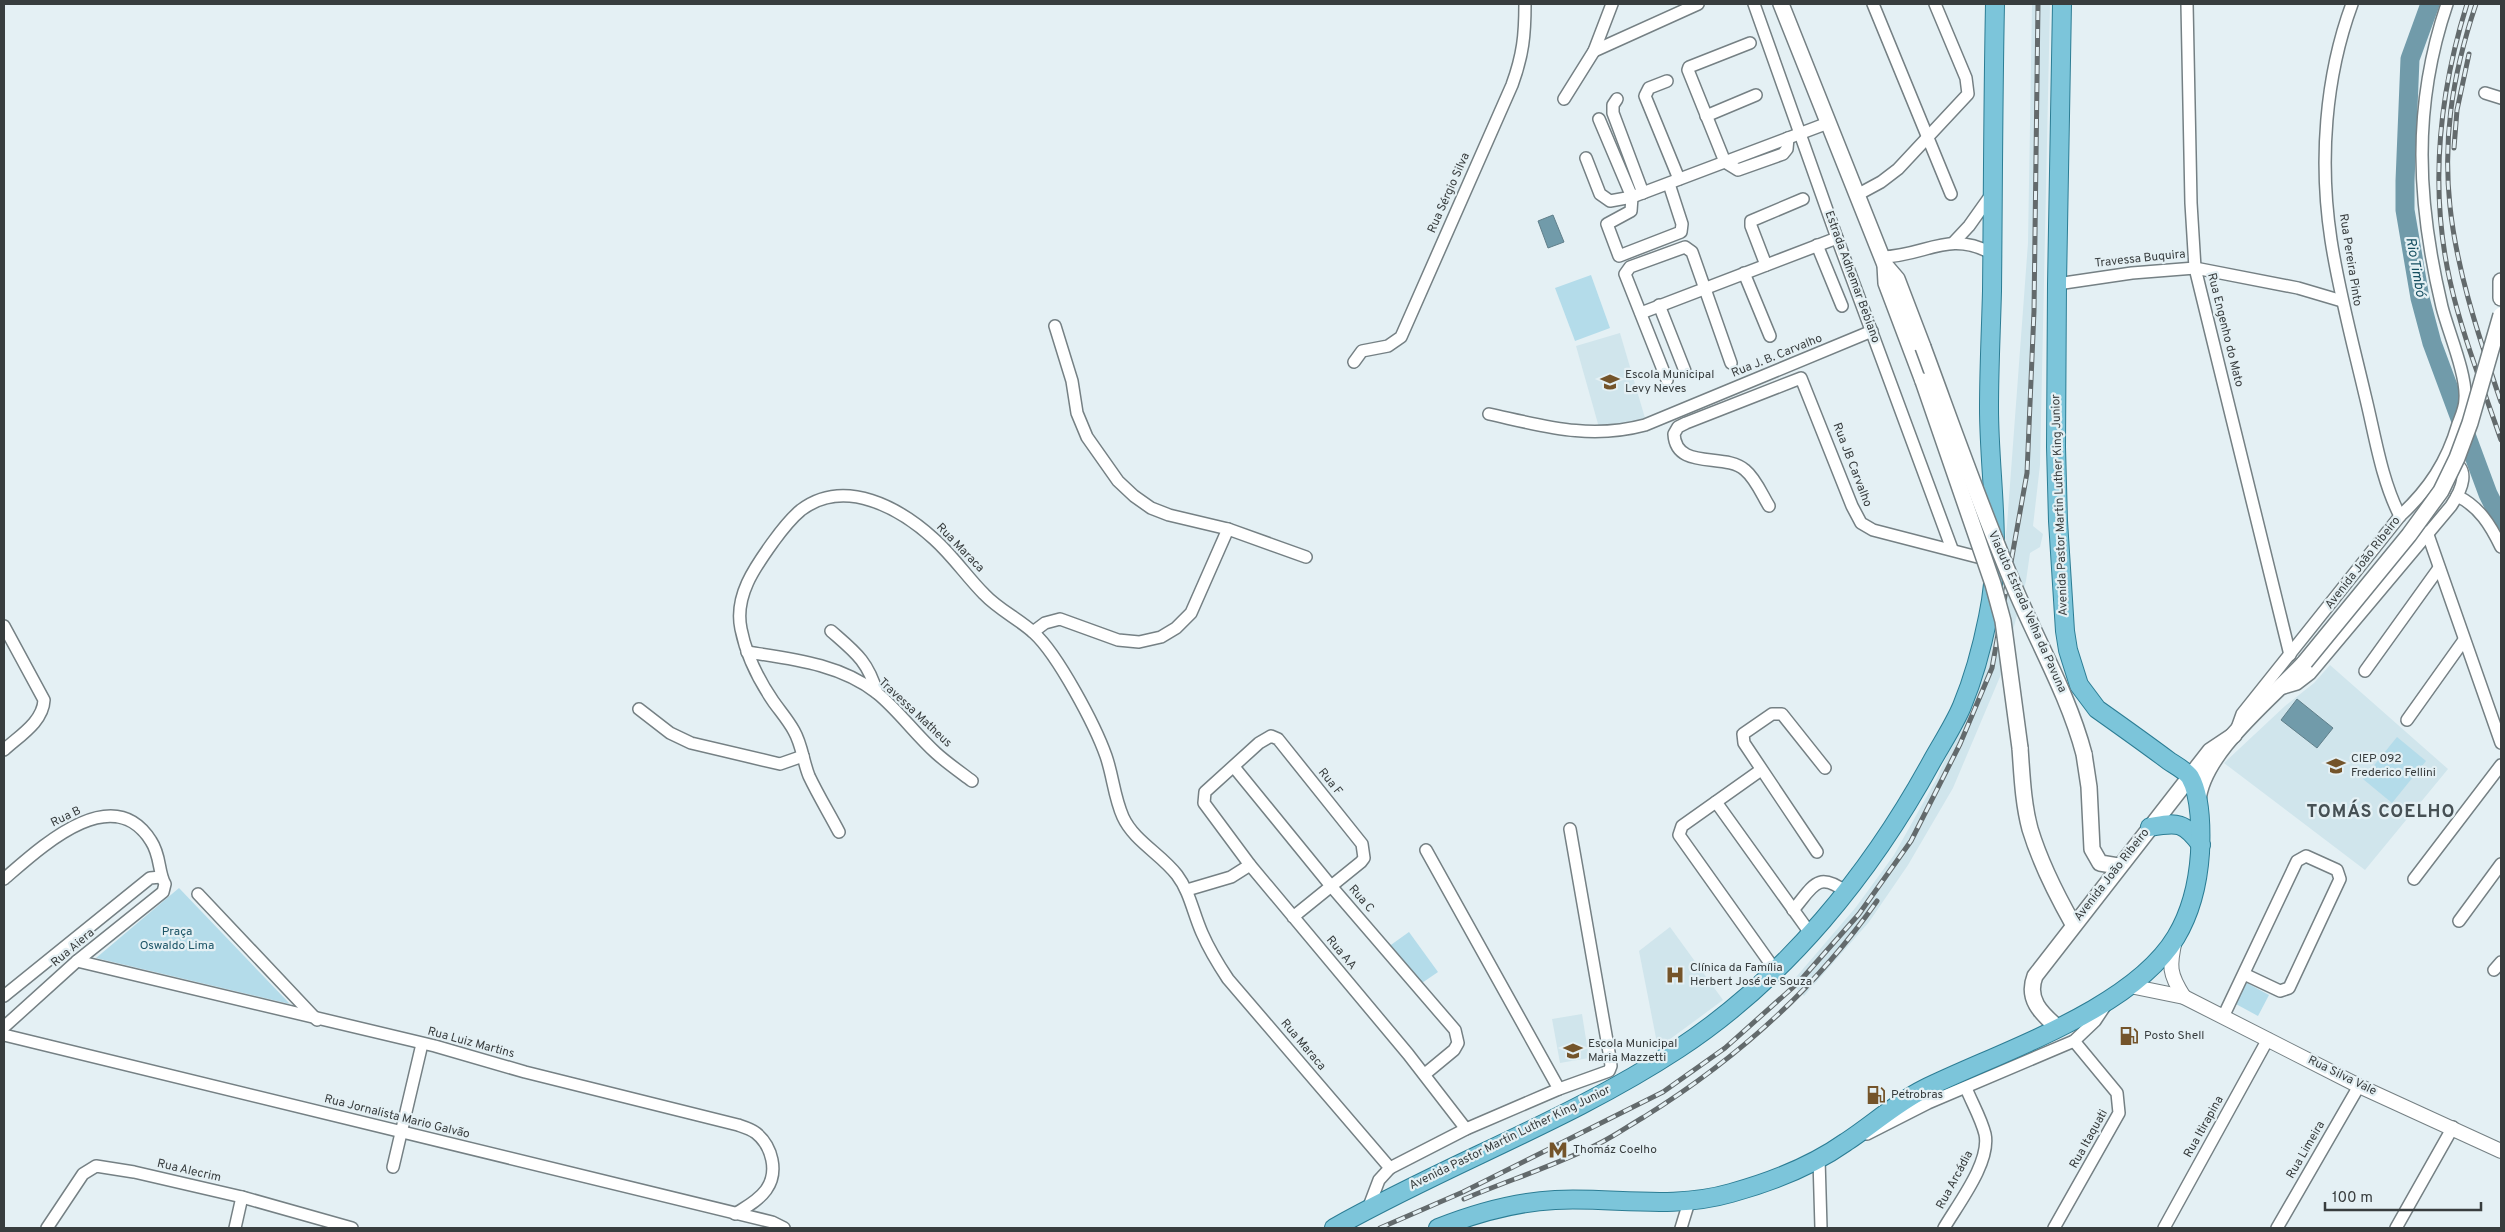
<svg xmlns="http://www.w3.org/2000/svg" width="2505" height="1232" viewBox="0 0 2505 1232" font-family="Overpass,sans-serif">
<style>
.built{fill:#d0e5ec}
.green{fill:#b4dcea}
.water{fill:#719baa;stroke:#607f8a}
.lines{fill:none;stroke-linecap:round;stroke-linejoin:round}
.river{stroke:#719baa;stroke-width:19}
.minor-casing{stroke:#758084;stroke-width:14}
.tertiary-casing{stroke:#758084;stroke-width:16}
.secondary-casing{stroke:#758084;stroke-width:18}
.primary-casing{stroke:#2c7d94;stroke-width:20}
.minor{stroke:#fff;stroke-width:11}
.tertiary{stroke:#fff;stroke-width:14}
.secondary{stroke:#fff;stroke-width:15}
.primary{stroke:#7cc5da;stroke-width:18}
.rail-casing{stroke:#636a6c;stroke-width:5}
.rail{stroke:#e4f0f4;stroke-width:3;stroke-dasharray:9;stroke-linecap:butt}
.secondary-bridge-casing{stroke:#758084;stroke-width:18;stroke-linecap:butt}
.secondary-bridge{stroke:#fff;stroke-width:15}
.labels{text-anchor:middle;dominant-baseline:central;stroke-width:4.5;stroke-linejoin:round;paint-order:stroke}
.street-label{font-size:12px;fill:#383d3e;stroke:#e4f0f4}
.poi-label{font-size:12px;fill:#383d3e;stroke:#e4f0f4;text-anchor:start}
.park-label{font-size:12px;fill:#1c5466;stroke:#e4f0f4}
.water-label{font-size:14px;font-style:italic;fill:#154e60;stroke:#e4f0f4}
.district-label{font-size:18px;font-weight:bold;letter-spacing:1px;fill:#465054;stroke:#e4f0f4}
</style>
<rect width="100%" height="100%" fill="#e4f0f4"/>
<g class="built">
<polygon points="2032,4 2050,4 2040,465 2033,526 2043,534 2040,547 2030,553 2026,581 2002,672 1953,788 1908,865 1869,922 1804,996 1791,983 1856,907 1894,855 1937,778 1973,697 1995,630 2007,525 2028,243"/>
<polygon points="1620,333 1645,418 1600,431 1576,346"/>
<polygon points="2330,665 2448,769 2365,870 2224,763 2285,706 2314,683"/>
<polygon points="1670,927 1723,1000 1658,1048 1639,951"/>
<polygon points="1582,1014 1589,1058 1560,1063 1552,1019"/>
</g>
<g class="green">
<polygon points="1591,275 1610,328 1575,341 1555,288"/>
<polygon points="2397,737 2426,761 2392,803 2363,779"/>
<polygon points="179,888 290,1004 96,958"/>
<polygon points="1409,932 1438,972 1416,987 1388,947"/>
<polygon points="2245,982 2269,995 2258,1016 2234,1003"/>
</g>
<g class="water">
<polygon points="1553,215 1564,242 1548,248 1538,221"/>
<polygon points="2297,699 2333,728 2317,748 2281,720"/>
</g>
<g class="lines">
<polyline class="river" points="2430,4 2410,59 2405,181 2405,210 2420,298 2432,343 2488,494 2501,520"/>
<g class="minor-casing">
<g id="minor">
<polyline points="1754,4 1837,238 1952,549"/>
<polyline points="1873,4 1951,194"/>
<polyline points="2187,4 2191,203 2195,268 2290,655"/>
<path d="M2352 4C2325 77 2319 162 2331 240 2339 292 2353 344 2365 395 2375 435 2381 479 2400 516"/>
<polyline points="1750,43 1689,67 1688,70 1725,162 1738,170 1783,154 1787,149 1788,138"/>
<polyline points="1594,51 1698,4"/>
<polyline points="1667,81 1649,88 1645,96 1679,179"/>
<polyline points="2485,93 2501,98"/>
<polyline points="1564,99 1594,51 1612,4"/>
<polyline points="1617,99 1613,105 1613,113 1643,193"/>
<polyline points="1706,116 1756,95"/>
<polyline points="1599,119 1632,197 1631,211 1607,224 1619,256 1681,232 1682,224 1669,184"/>
<polyline points="1586,158 1600,194 1610,201 1632,197 1828,123"/>
<polyline points="1857,195 1881,182 1898,169 1968,94 1966,78 1935,4"/>
<polyline points="1954,242 1969,226 1991,195"/>
<polyline points="1817,245 1842,306"/>
<path d="M1882 257C1926 256 1948 230 1991 253"/>
<polyline points="1766,265 1751,226 1751,221 1803,199"/>
<polyline points="1744,273 1770,336"/>
<polyline points="2057,284 2132,273 2195,268 2298,288 2342,301"/>
<polyline points="1659,305 1685,371"/>
<polyline points="1641,313 1837,238"/>
<polyline points="1055,326 1072,381 1077,413 1087,437 1118,481 1134,496 1151,508 1169,515 1228,529 1306,557"/>
<path d="M1354 362 1362 351 1388 346 1401 337 1512 85C1523 55 1525 35 1525 4"/>
<polyline points="1667,380 1625,274 1630,267 1685,247 1692,252 1731,363"/>
<path d="M1489 414C1544 426 1589 440 1645 425L1872 331"/>
<path d="M2457 496C2479 506 2491 526 2501 547"/>
<path d="M1769 506C1762 495 1756 479 1745 470 1725 452 1676 471 1674 434L1678 427 1686 423 1801 378 1852 506 1861 523 1873 530 1989 560"/>
<polyline points="2427,532 2501,743"/>
<path d="M4 626 44 700C43 722 19 736 4 750"/>
<path d="M831 631C855 652 868 661 877 693"/>
<polyline points="1033,632 1045,623 1060,619 1118,640 1139,642 1161,637 1176,628 1191,613 1228,529"/>
<path d="M747 652C792 659 840 664 877 693 898 710 915 734 936 753 947 763 960 772 972 781"/>
<polyline points="2365,671 2439,568"/>
<path d="M2280 689 2297 684 2310 674 2451 506C2461 491 2473 467 2448 460"/>
<polyline points="639,709 670,733 691,743 780,764 803,756"/>
<polyline points="2407,720 2464,640"/>
<path d="M2237 728 2242 714 2400 516C2429 489 2447 462 2458 424 2461 416 2465 408 2465 399 2467 375 2448 331 2442 307 2417 202 2412 107 2447 4"/>
<polyline points="1234,767 1331,886 1455,1030 1458,1043 1454,1050 1425,1074"/>
<polyline points="1761,770 1682,826 1679,835 1775,970"/>
<polyline points="1716,802 1810,933"/>
<path d="M839 832C829 813 818 795 809 776 803 761 802 745 794 731 788 720 780 711 773 701 758 679 746 654 741 629 734 596 755 567 773 542 781 531 790 519 801 510 845 477 900 508 934 539 953 556 967 577 984 594 999 610 1019 619 1034 633 1058 655 1095 725 1106 756 1113 776 1114 797 1123 817 1134 841 1161 854 1177 875 1190 892 1193 913 1202 933 1209 949 1218 964 1228 979L1390 1168 1379 1180 1368 1209"/>
<polyline points="1426,850 1559,1089"/>
<polyline points="1817,852 1744,743 1743,734 1772,714 1782,714 1825,768"/>
<path d="M4 879C39 849 112 779 151 841 161 856 158 872 165 884L163 892 77 961 4 1027"/>
<polyline points="2414,879 2501,765"/>
<polyline points="1187,890 1231,877 1250,865"/>
<polyline points="198,894 317,1020"/>
<path d="M1793 910C1813 887 1817 870 1846 892"/>
<polyline points="1293,917 1361,862 1364,858 1362,844 1278,739 1271,736 1259,743 1205,792 1204,803 1250,865 1408,1054 1466,1129"/>
<polyline points="2459,921 2501,864"/>
<path d="M77 961 435 1046 525 1072 738 1125C744 1127 751 1129 756 1133 772 1146 779 1172 766 1190 758 1201 746 1207 735 1214"/>
<polyline points="2494,970 2501,962"/>
<polyline points="4,996 150,878 161,877"/>
<polyline points="2223,1017 2297,861 2306,856 2337,870 2340,879 2289,988 2280,991 2244,974"/>
<polyline points="4,1035 772,1222 784,1228"/>
<polyline points="1867,1134 1928,1103 2074,1041 2095,1021 2105,1006"/>
<polyline points="1819,1159 1821,1228"/>
<polyline points="393,1167 422,1044"/>
<polyline points="1390,1168 1466,1129 1559,1089 1609,1071 1611,1066 1610,1058 1570,829"/>
<polyline points="47,1228 83,1174 96,1166 134,1172 242,1197 352,1228"/>
<polyline points="235,1228 242,1197"/>
<polyline points="1681,1228 1689,1202"/>
<path d="M1944 1228C1958 1204 1991 1162 1985 1134 1981 1118 1972 1103 1966 1088"/>
<polyline points="2054,1228 2119,1113 2117,1093 2074,1041"/>
<polyline points="2164,1228 2268,1039"/>
<polyline points="2277,1228 2359,1086"/>
<polyline points="2396,1228 2453,1127"/>
</g>
</g>
<g class="tertiary-casing">
<g id="tertiary">
<path d="M2175 940C2169 966 2169 974 2184 997"/>
<polyline points="2130,986 2184,997 2359,1086 2501,1151"/>
</g>
</g>
<g class="secondary-casing">
<g id="secondary">
<polyline points="1781,4 1885,265 1886,283 1923,381"/>
<polyline points="1885,265 1897,279 1923,347"/>
<polyline points="2501,281 2501,298"/>
<path d="M2020 748C2022 775 2023 803 2030 829 2040 862 2056 894 2073 924"/>
<polyline points="2084,754 2089,787 2092,849 2100,863 2118,866"/>
<path d="M2198 801C2202 752 2272 698 2305 662"/>
<path d="M2057 1027C2041 1013 2026 999 2035 976L2210 751 2234 735"/>
</g>
</g>
<g class="primary-casing">
<g id="primary">
<path d="M2150 827C2178 822 2184 822 2201 845"/>
<path d="M1334 1228C1447 1164 1570 1120 1678 1049 1786 978 1871 873 1932 761 1942 743 1954 725 1962 706 1974 677 1982 647 1988 617 2003 547 1989 477 1989 408 1989 369 1991 330 1992 291 1993 195 1993 100 1995 4"/>
<path d="M1438 1228C1476 1213 1514 1202 1555 1200 1614 1197 1672 1210 1731 1193 1771 1182 1812 1166 1846 1142 1872 1125 1896 1103 1924 1089 1999 1052 2132 1010 2176 937 2191 912 2198 883 2200 853 2201 833 2201 796 2190 777 2186 771 2175 765 2169 761 2145 743 2121 726 2097 709L2079 685 2068 650 2065 631 2058 521 2056 447 2057 284 2062 4"/>
</g>
</g>
<use href="#minor" class="minor"/>
<use href="#tertiary" class="tertiary"/>
<use href="#secondary" class="secondary"/>
<use href="#primary" class="primary"/>
<g class="rail-casing">
<g id="rail">
<path d="M2467 4C2439 94 2429 187 2450 281 2462 335 2483 387 2501 440"/>
<path d="M2476 4C2424 159 2450 253 2501 402"/>
<polyline points="2454,148 2457,110 2469,54"/>
<path d="M1464 1199C1509 1180 1560 1164 1602 1142 1616 1135 1630 1125 1644 1117 1734 1061 1816 988 1877 901"/>
<polyline points="1380,1228 1463,1192 1663,1092 1725,1048 1799,982 1859,914 1911,841 1960,744 1992,668 2027,473 2034,311 2038,4"/>
</g>
</g>
<use href="#rail" class="rail"/>
<g class="secondary-bridge-casing">
<g id="secondary-bridge">
<path d="M1923 347C1953 428 1982 511 2016 591 2039 645 2069 697 2084 754"/>
<polyline points="1923,381 1993,584 2003,621 2020,748"/>
<polyline points="2305,662 2409,535 2441,491 2457,458 2470,423 2501,315"/>
</g>
</g>
<use href="#secondary-bridge" class="secondary-bridge"/>
</g>
<defs>
<g id="school-bare" transform="scale(1.5)"><path d="M0-5L7-2L0 1L-7-2ZM-4 1L0 2.5L4 1V4Q0 6-4 4Z" fill="#74542a" stroke="#e4f0f4" stroke-width="2.5" paint-order="stroke"/></g>
<g id="hospital-bare" transform="scale(1.5)"><path d="M-5-5h3v3.5h4V-5h3V5h-3V1.5h-4V5h-3Z" fill="#74542a" stroke="#e4f0f4" stroke-width="2.5" paint-order="stroke"/></g>
<g id="fuel-bare" transform="scale(1.5)"><path d="M-5.5-6h7V0h2V4h1.3V-2.5L3-4.5l.8-.8L6-3V5H2.5V1h-1V6h-7ZM-4.2-4.7v3.2H.2V-4.7Z" fill="#74542a" stroke="#e4f0f4" stroke-width="2.5" paint-order="stroke"/></g>
<g id="metro-bare" transform="scale(1.5)"><path d="M-5.5 5V-5H-3L0 0L3-5H5.5V5H3V-.5L0 4L-3-.5V5Z" fill="#74542a" stroke="#e4f0f4" stroke-width="2.5" paint-order="stroke"/></g>
</defs>
<g fill-rule="evenodd">
<use href="#school-bare" x="1610" y="382"/>
<use href="#school-bare" x="2336" y="766"/>
<use href="#hospital-bare" x="1675" y="975"/>
<use href="#fuel-bare" x="2129" y="1036"/>
<use href="#school-bare" x="1573" y="1051"/>
<use href="#fuel-bare" x="1876" y="1095"/>
<use href="#metro-bare" x="1558" y="1150"/>
</g>
<g class="labels">
<g class="street-label">
<text transform="translate(1449 193) rotate(-66)">Rua Sérgio Silva</text>
<text transform="translate(2140 259) rotate(-6)">Travessa Buquira</text>
<text transform="translate(2350 260) rotate(81)">Rua Pereira Pinto</text>
<text transform="translate(1852 277) rotate(70)">Estrada Adhemar Bebiano</text>
<text transform="translate(2225 330) rotate(76)">Rua Engenho do Mato</text>
<text transform="translate(1777 356) rotate(-22)">Rua J. B. Carvalho</text>
<text transform="translate(1852 465) rotate(69)">Rua JB Carvalho</text>
<text transform="translate(2060 505) rotate(-92)">Avenida Pastor Martin Luther King Junior</text>
<text transform="translate(960 548) rotate(46)">Rua Maraca</text>
<text transform="translate(2363 563) rotate(-52)">Avenida João Ribeiro</text>
<text transform="translate(2027 612) rotate(66)">Viaduto Estrada Velha da Pavuna</text>
<text transform="translate(915 713) rotate(43)">Travessa Matheus</text>
<text transform="translate(1330 782) rotate(51)">Rua F</text>
<text transform="translate(66 817) rotate(-26)">Rua B</text>
<text transform="translate(2112 875) rotate(-52)">Avenida João Ribeiro</text>
<text transform="translate(1361 899) rotate(49)">Rua C</text>
<text transform="translate(73 948) rotate(-40)">Rua Aiera</text>
<text transform="translate(1341 953) rotate(50)">Rua AA</text>
<text transform="translate(471 1043) rotate(15)">Rua Luiz Martins</text>
<text transform="translate(1303 1045) rotate(50)">Rua Maraca</text>
<text transform="translate(2342 1076) rotate(26)">Rua Silva Vale</text>
<text transform="translate(397 1117) rotate(14)">Rua Jornalista Mario Galvão</text>
<text transform="translate(2204 1127) rotate(-61)">Rua Itirapina</text>
<text transform="translate(1510 1138) rotate(-26)">Avenida Pastor Martin Luther King Junior</text>
<text transform="translate(2089 1139) rotate(-61)">Rua Itaquati</text>
<text transform="translate(2306 1150) rotate(-60)">Rua Limeira</text>
<text transform="translate(189 1171) rotate(13)">Rua Alecrim</text>
<text transform="translate(1955 1180) rotate(-62)">Rua Arcádia</text>
</g>
<g class="poi-label">
<text x="1625" y="375">Escola Municipal<tspan x="1625" dy="14">Levy Neves</tspan></text>
<text x="2351" y="759">CIEP 092<tspan x="2351" dy="14">Frederico Fellini</tspan></text>
<text x="1690" y="968">Clínica da Família<tspan x="1690" dy="14">Herbert José de Souza</tspan></text>
<text x="2144" y="1036">Posto Shell</text>
<text x="1588" y="1044">Escola Municipal<tspan x="1588" dy="14">Maria Mazzetti</tspan></text>
<text x="1891" y="1095">Petrobras</text>
<text x="1573" y="1150">Thomáz Coelho</text>
</g>
<g class="park-label">
<text x="177" y="932">Praça<tspan x="177" dy="14">Oswaldo Lima</tspan></text>
</g>
<g class="water-label">
<text transform="translate(2415 267) rotate(80)">Rio Timbó</text>
</g>
<g class="district-label">
<text x="2381" y="812">TOMÁS COELHO</text>
</g>
</g>
<rect width="2505" height="1232" fill="none" stroke="#383d3e" stroke-width="10"/>
<path d="M2325 1202v8h156v-8" fill="none" stroke="#383d3e" stroke-width="2.5"/>
<text x="2332" y="1202" font-size="15" fill="#383d3e" stroke="#e4f0f4" stroke-width="4" paint-order="stroke">100 m</text>
</svg>
